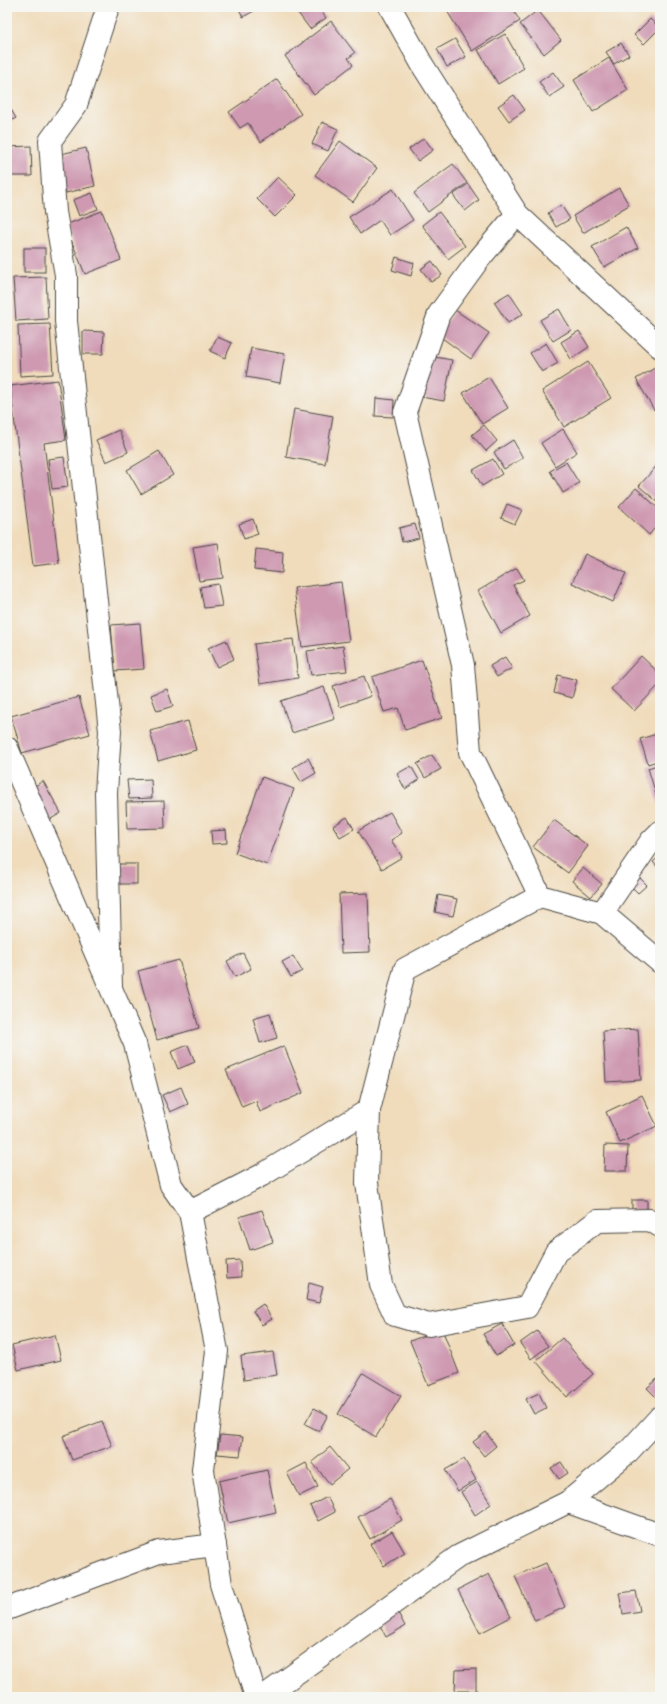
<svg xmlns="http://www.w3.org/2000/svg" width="667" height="1704" viewBox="0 0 667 1704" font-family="Caveat,sans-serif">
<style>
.building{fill:#ce99b1}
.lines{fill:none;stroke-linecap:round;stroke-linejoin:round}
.street-casing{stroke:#494641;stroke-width:24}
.street{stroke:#fff;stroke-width:22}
</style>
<rect width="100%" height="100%" fill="#f6f6f2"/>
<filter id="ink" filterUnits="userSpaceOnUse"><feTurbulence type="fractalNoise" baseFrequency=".025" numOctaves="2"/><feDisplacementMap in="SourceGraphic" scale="8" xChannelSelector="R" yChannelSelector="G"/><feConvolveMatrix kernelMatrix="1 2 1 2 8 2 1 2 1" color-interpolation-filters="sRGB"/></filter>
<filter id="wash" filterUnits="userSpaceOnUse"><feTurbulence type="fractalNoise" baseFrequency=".012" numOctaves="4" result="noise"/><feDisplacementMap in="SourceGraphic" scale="16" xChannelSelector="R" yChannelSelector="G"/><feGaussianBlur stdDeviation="0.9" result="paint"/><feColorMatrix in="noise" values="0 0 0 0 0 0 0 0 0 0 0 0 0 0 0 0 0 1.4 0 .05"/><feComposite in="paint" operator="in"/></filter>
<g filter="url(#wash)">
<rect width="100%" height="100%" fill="#f0dcbb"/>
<g id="blocks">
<g class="building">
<polygon points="238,7 261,7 243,17"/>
<polygon points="306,7 318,7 326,18 310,29 298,13"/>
<polygon points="454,7 511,7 520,21 472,51 447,11"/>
<polygon points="538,10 561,40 544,54 520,24"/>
<polygon points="650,19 660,28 644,44 634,35"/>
<polygon points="331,21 355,53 348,58 353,65 314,95 285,56"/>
<polygon points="505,34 524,68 498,84 478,50"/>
<polygon points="455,39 466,57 447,67 437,49"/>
<polygon points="621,43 629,55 614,64 606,52"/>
<polygon points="609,58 628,90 593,112 574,80"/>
<polygon points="553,72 564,87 549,97 539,82"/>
<polygon points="277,79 301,114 261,142 248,123 240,128 229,112"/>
<polygon points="514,95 525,110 509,121 498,106"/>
<polygon points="7,103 16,118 7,123"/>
<polygon points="322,122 338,129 328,151 312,144"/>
<polygon points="424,138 433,150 418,161 409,149"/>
<polygon points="340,141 377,168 353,202 315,175"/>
<polygon points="31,146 32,176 7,176 7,147"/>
<polygon points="86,148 95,186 66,193 57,155"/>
<polygon points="453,164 467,183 428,212 414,193"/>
<polygon points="278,177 297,195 275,217 257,199"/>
<polygon points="468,184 479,200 465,211 453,195"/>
<polygon points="619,188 629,205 583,233 573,216"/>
<polygon points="393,189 413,220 390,235 380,220 360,234 349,217"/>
<polygon points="92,193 98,209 79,216 73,200"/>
<polygon points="561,205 570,219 556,227 548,213"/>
<polygon points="102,211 121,260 85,274 65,225"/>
<polygon points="439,212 465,246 448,259 422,225"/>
<polygon points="626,227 638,248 604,267 592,247"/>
<rect x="24" y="248" width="21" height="24"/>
<polygon points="396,257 414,263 411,276 392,270"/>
<polygon points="432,261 442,275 431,282 421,269"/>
<polygon points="46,277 48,319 16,321 13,278"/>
<polygon points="509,293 523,314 508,323 494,302"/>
<polygon points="559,309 571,330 553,341 540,320"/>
<polygon points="455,310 489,333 471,359 438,335"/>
<polygon points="50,324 53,374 20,376 18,325"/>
<polygon points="83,331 104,332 103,354 83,354"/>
<polygon points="579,331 589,347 571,359 561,342"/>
<polygon points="217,337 232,343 225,358 210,351"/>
<polygon points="546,343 558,363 542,372 530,353"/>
<polygon points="251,348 285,354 280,383 246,377"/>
<polygon points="429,356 452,360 444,401 421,397"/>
<polygon points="588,362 611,398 564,427 542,391"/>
<polygon points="660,365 660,406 654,410 636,379"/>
<polygon points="489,377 508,408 482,424 463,393"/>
<polygon points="58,380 66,440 44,443 59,563 33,566 10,386"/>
<polygon points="376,398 394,400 393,417 375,416"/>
<polygon points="294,409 333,416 325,464 286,457"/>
<polygon points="484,425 497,441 486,451 472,435"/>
<polygon points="563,429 577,452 555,466 541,443"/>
<polygon points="119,430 128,452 106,462 96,440"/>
<polygon points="513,440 523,458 504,469 494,452"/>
<polygon points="159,451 173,475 141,494 127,470"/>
<polygon points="64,457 68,487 52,489 48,459"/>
<polygon points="493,459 502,474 482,486 473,470"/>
<polygon points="566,462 579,483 563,493 550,471"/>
<polygon points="660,462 660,504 639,486"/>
<polygon points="636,488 660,510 660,522 649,535 619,507"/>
<polygon points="507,504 522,510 515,524 501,518"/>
<polygon points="253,519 258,534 244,539 239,524"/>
<polygon points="415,524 419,538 402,542 399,528"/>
<polygon points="218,543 223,578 199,581 193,547"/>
<polygon points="256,549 283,552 282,573 254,570"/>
<polygon points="585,554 626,573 613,602 572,583"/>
<polygon points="517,568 524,580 513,585 530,616 501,633 478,591"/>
<polygon points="341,582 349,641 302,647 294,588"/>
<polygon points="218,584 222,606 204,608 200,587"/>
<polygon points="140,623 144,669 115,671 111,625"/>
<polygon points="293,639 298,678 260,684 254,644"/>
<polygon points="226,640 234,659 217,667 208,648"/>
<polygon points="343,646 347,671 311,675 307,651"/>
<polygon points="641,656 660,674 660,684 634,711 611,689"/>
<polygon points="505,657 512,668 497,677 490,666"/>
<polygon points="422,660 442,718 405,730 398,708 384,712 372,677"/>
<polygon points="558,675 577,680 572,698 554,693"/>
<polygon points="364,676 371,696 340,707 333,686"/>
<polygon points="324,687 335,719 292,733 281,701"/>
<polygon points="167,689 173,706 157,711 151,695"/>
<polygon points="79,697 90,734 22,753 11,716"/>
<polygon points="188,721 196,750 158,761 150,731"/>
<polygon points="660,733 660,760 648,764 640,739"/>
<polygon points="432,755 441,769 425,778 417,764"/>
<polygon points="308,758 316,773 301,782 293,768"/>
<polygon points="660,764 660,804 659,805 648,768"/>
<polygon points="411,766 419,780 405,789 397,774"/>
<polygon points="262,777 294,789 267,865 235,853"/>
<polygon points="151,779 152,798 129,799 127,780"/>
<polygon points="43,781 61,813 44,823 27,791"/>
<polygon points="164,801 165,828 127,829 126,802"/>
<polygon points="390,812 402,833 391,840 402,857 382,869 358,831"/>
<polygon points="347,817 354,829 340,837 333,826"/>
<polygon points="554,820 588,846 568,873 533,847"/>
<polygon points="226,830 227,843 212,844 211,831"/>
<polygon points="660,856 660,870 653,862"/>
<rect x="118" y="864" width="19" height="20"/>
<polygon points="583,868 602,884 591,897 572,881"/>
<polygon points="634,872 647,885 638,893 625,880"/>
<polygon points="368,893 370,952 341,953 339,894"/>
<polygon points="438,895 457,899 453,916 435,912"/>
<polygon points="243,953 251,969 235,977 227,961"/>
<polygon points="293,956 302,971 291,977 282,962"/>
<polygon points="179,960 199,1028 157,1040 138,971"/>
<polygon points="270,1013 277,1038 260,1043 253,1018"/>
<polygon points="638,1029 641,1080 606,1082 603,1031"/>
<polygon points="188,1045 195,1062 178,1069 171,1052"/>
<polygon points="284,1046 303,1093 260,1112 256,1101 242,1107 226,1070"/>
<polygon points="181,1087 188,1104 170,1112 162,1095"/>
<polygon points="642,1095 657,1126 620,1143 606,1112"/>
<polygon points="605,1145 628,1146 627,1171 604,1171"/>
<rect x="632" y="1200" width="15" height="10"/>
<polygon points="262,1210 273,1242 250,1250 239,1217"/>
<polygon points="240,1260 241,1277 227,1278 226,1261"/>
<polygon points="309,1283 323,1287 319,1303 306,1300"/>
<polygon points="263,1304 272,1319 262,1325 253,1311"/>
<polygon points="502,1324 514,1345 496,1356 483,1334"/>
<polygon points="442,1329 459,1373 428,1385 410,1341"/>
<polygon points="537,1331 548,1346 531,1359 520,1343"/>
<polygon points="55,1335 61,1360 18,1370 12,1345"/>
<polygon points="562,1338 593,1374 567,1397 536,1361"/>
<polygon points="273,1352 277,1375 244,1380 241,1356"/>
<polygon points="363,1373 401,1396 376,1437 338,1414"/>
<polygon points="657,1379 660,1382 660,1397 658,1399 647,1388"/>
<polygon points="539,1393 546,1408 534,1414 526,1399"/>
<polygon points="314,1408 328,1415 319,1431 305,1424"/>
<polygon points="102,1421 112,1446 72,1460 63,1436"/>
<polygon points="486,1432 496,1446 484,1456 473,1442"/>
<polygon points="220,1435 243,1437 240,1456 217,1454"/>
<polygon points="330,1447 348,1469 330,1484 312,1462"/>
<polygon points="464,1459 476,1480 458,1491 445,1470"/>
<polygon points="561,1462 568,1473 559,1479 551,1468"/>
<polygon points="306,1463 318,1487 299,1496 287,1473"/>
<polygon points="267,1470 276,1512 228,1523 219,1481"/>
<polygon points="477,1482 491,1504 475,1515 461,1492"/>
<polygon points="327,1497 335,1512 318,1521 310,1506"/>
<polygon points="390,1499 402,1520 370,1539 358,1517"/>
<polygon points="392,1531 405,1553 384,1566 370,1544"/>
<polygon points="546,1563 565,1607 535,1621 515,1576"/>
<polygon points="489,1574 511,1617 480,1633 458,1590"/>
<polygon points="636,1591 640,1611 623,1614 619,1593"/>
<polygon points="395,1607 405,1626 386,1637 376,1618"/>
<polygon points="476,1669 476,1691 455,1691 456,1670"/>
</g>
</g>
</g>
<g filter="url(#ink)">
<use href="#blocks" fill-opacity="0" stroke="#494641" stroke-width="1"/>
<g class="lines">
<g class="street-casing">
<g id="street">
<polyline points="108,7 76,105 50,141 55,212 66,275 66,321 110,731 106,793 111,987"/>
<polyline points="390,7 423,66 517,214 660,347"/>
<polyline points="517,214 479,259 439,314 405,412 463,665 470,752 540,896 602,913 660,962"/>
<polyline points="7,748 135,1044 171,1185 190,1212 217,1351 203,1470 221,1584 256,1697"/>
<polyline points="602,913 651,841 660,832"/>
<polyline points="369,1110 367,1183 381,1285 395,1315 429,1325 527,1307 556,1252 597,1221 650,1220 660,1226"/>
<polyline points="190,1212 262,1175 369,1110 405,969 540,896"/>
<polyline points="568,1502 628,1452 660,1417"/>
<polyline points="7,1609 159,1552 215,1545"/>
<polyline points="263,1697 459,1556 568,1502 660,1535"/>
</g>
</g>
<use href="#street" class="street"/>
</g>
</g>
<rect width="667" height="1704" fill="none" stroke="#f6f6f2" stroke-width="24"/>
</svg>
